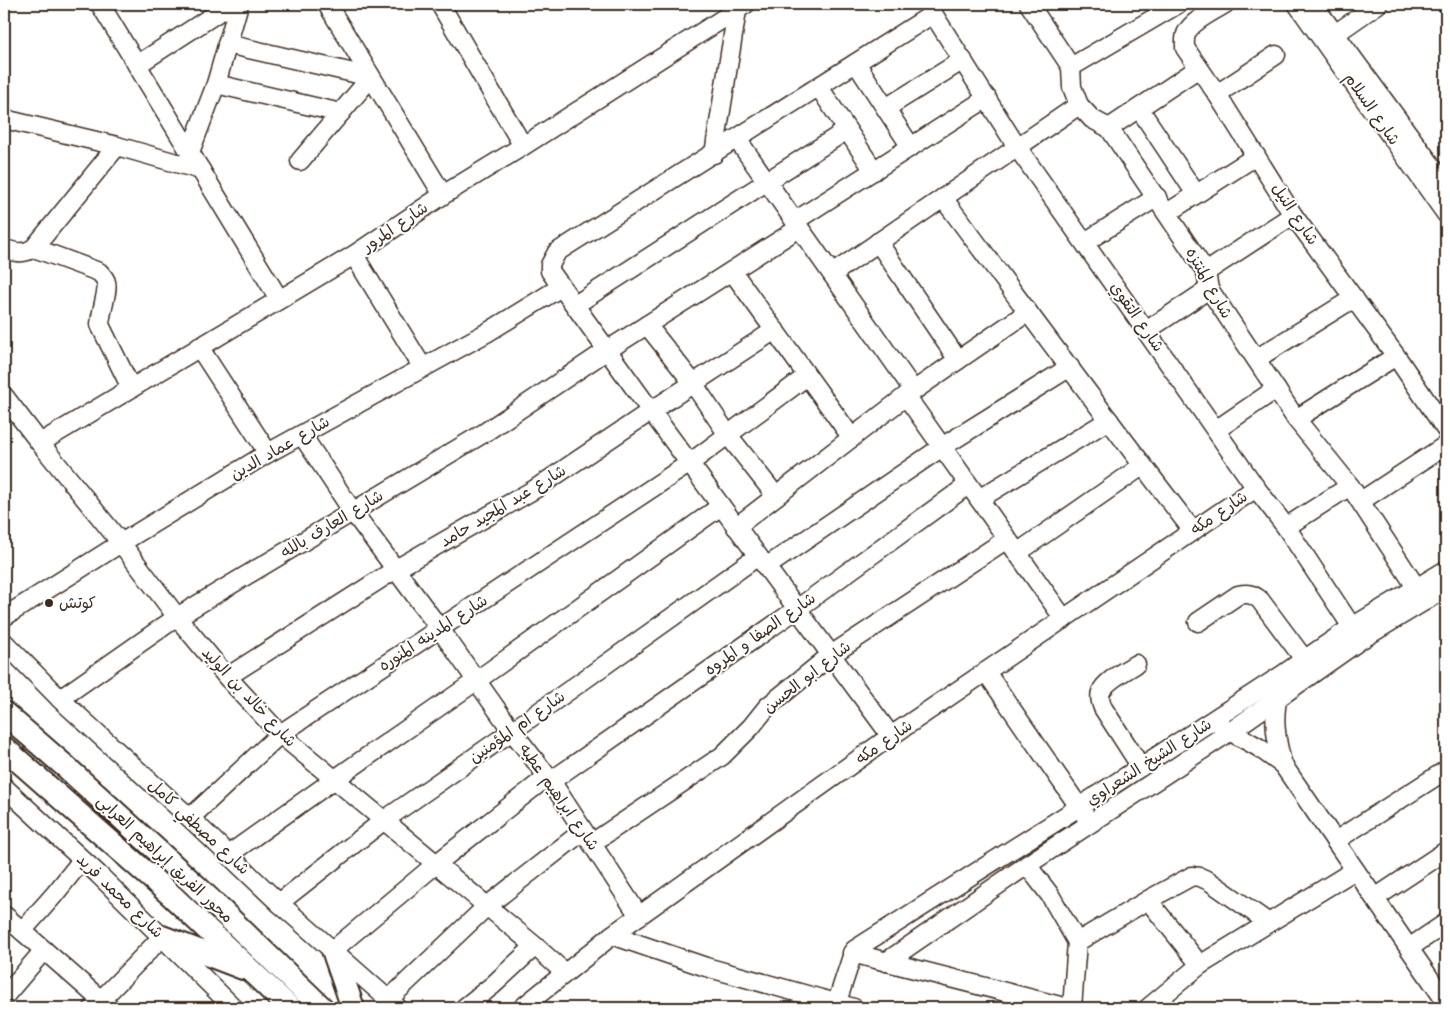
<svg xmlns="http://www.w3.org/2000/svg" width="1450" height="1012" viewBox="0 0 1450 1012" font-family="'Architects Daughter','Playpen Sans Arabic',sans-serif">
<style>
.lines{fill:none;stroke-linecap:round;stroke-linejoin:round}
.minor-casing{stroke:#3b2a1e;stroke-width:21}
.major-casing{stroke:#3b2a1e;stroke-width:26}
.minor{stroke:#fff;stroke-width:18}
.major{stroke:#fff;stroke-width:22}
.poi-dot{fill:#3b2a1e;stroke:#fff;stroke-width:2}
.labels{text-anchor:middle;dominant-baseline:central;stroke-width:4;stroke-linejoin:round;paint-order:stroke}
.street-label{font-size:16px;fill:#3b2a1e;stroke:#fff}
.poi-label{font-size:16px;fill:#3b2a1e;stroke:#fff;text-anchor:start}
</style>
<rect width="100%" height="100%" fill="#fff"/>
<filter id="ink" filterUnits="userSpaceOnUse"><feTurbulence type="fractalNoise" baseFrequency=".02" numOctaves="2"/><feDisplacementMap in="SourceGraphic" scale="10" xChannelSelector="R" yChannelSelector="G"/><feConvolveMatrix kernelMatrix="1 2 1 2 8 2 1 2 1" color-interpolation-filters="sRGB"/></filter>
<g filter="url(#ink)">
<g class="lines">
<g class="minor-casing">
<g id="minor">
<polyline points="100,4 279,299"/>
<polyline points="327,4 443,195"/>
<polyline points="440,4 523,146"/>
<polyline points="927,4 1017,147 1256,488 1286,527 1352,627"/>
<polyline points="1029,4 1071,67 1072,87 1079,105 1092,119 1109,128 1206,272 1209,289 1296,419 1350,486 1416,587"/>
<path d="M1225 4C1215 10 1192 21 1187 32 1184 37 1185 42 1185 48L1217 94 1293 215 1396 356 1446 430"/>
<polyline points="1297,4 1446,214"/>
<polyline points="1313,4 1335,34 1446,185"/>
<polyline points="1335,34 1378,4"/>
<polyline points="227,44 371,77 300,161"/>
<polyline points="856,63 911,147"/>
<polyline points="137,65 231,4"/>
<polyline points="1071,67 1178,4"/>
<polyline points="216,84 341,113"/>
<polyline points="819,87 874,171"/>
<polyline points="1217,94 1276,55"/>
<polyline points="886,108 963,60"/>
<polyline points="1139,108 1196,194"/>
<polyline points="4,119 117,146 201,170"/>
<polyline points="1109,128 1199,68"/>
<polyline points="737,139 914,391"/>
<polyline points="190,152 216,84 239,4"/>
<polyline points="714,154 737,10 732,4"/>
<path d="M943 198C1026 309 1108 421 1193 531"/>
<polyline points="1167,213 1256,156"/>
<polyline points="795,221 987,98"/>
<polyline points="878,242 958,360 906,396 1064,619"/>
<polyline points="1085,242 1157,197"/>
<path d="M34 248 99 272C102 275 105 278 106 282 109 289 100 314 100 325L131 388"/>
<path d="M4 249C16 252 22 255 34 248L117 146"/>
<polyline points="354,255 423,368"/>
<polyline points="732,271 852,438"/>
<polyline points="1206,272 1293,215"/>
<polyline points="832,274 1079,105"/>
<polyline points="575,305 847,130"/>
<polyline points="647,325 693,383 728,435 776,496"/>
<polyline points="1146,331 1209,289"/>
<polyline points="199,347 268,453"/>
<polyline points="1256,359 1354,298"/>
<polyline points="958,360 1028,312"/>
<polyline points="4,396 40,443 121,543 177,617 227,677 280,734 535,946 564,972"/>
<polyline points="1296,419 1396,356"/>
<polyline points="1216,430 1276,389"/>
<polyline points="302,435 353,512 440,629 512,731 551,781 639,916"/>
<polyline points="40,443 354,255 443,195 523,146 746,4"/>
<polyline points="979,499 1109,420"/>
<polyline points="1361,501 1446,445"/>
<polyline points="736,527 906,396"/>
<polyline points="1286,527 1350,486"/>
<polyline points="1017,553 1142,466"/>
<polyline points="766,567 942,447 1070,367"/>
<polyline points="4,617 121,543 268,453 488,332 561,287"/>
<path d="M1198 622 1238 595C1248 593 1253 594 1260 600L1304 659"/>
<polyline points="4,642 60,699 190,818 279,903 398,1008"/>
<path d="M1136 664C1127 670 1105 681 1101 692 1099 697 1101 703 1103 708L1141 767"/>
<polyline points="986,672 1086,817"/>
<polyline points="227,677 396,569 535,489 651,411 775,330"/>
<path d="M1279 692C1272 717 1276 741 1283 765"/>
<polyline points="60,699 177,617 484,433 606,351 799,228"/>
<polyline points="1222,727 1258,747 1283,765 1446,1002"/>
<polyline points="891,736 651,411 550,271 550,265 557,252 933,14"/>
<polyline points="551,781 797,609 968,485"/>
<polyline points="4,787 98,874 234,1008"/>
<polyline points="190,818 280,734 690,463 807,376"/>
<polyline points="1335,841 1446,770"/>
<polyline points="592,843 722,756 751,727 767,707 831,655 1007,539"/>
<polyline points="228,855 335,779 476,681 721,506"/>
<polyline points="1027,865 1050,895 1077,942 1072,1008"/>
<polyline points="1375,898 1446,851"/>
<polyline points="1148,900 1200,965"/>
<polyline points="279,903 383,821 512,731 758,556"/>
<polyline points="4,915 110,1008"/>
<polyline points="22,931 54,895 82,860"/>
<polyline points="612,935 706,967 854,1008"/>
<polyline points="1077,942 1148,900 1192,876 1200,877 1209,881 1269,923"/>
<polyline points="1409,948 1446,923"/>
<polyline points="333,950 436,864 547,777"/>
<polyline points="852,953 1068,1008"/>
<polyline points="886,962 1027,865 1231,731 1362,639 1446,588"/>
<polyline points="4,997 44,950"/>
<polyline points="388,1000 487,906 583,831"/>
<polyline points="93,1008 162,937"/>
<polyline points="464,1008 493,985 535,946"/>
<path d="M522 1008C552 983 583 960 612 935L891 736 1256 488"/>
<polyline points="835,1008 854,950 1079,807 1285,673 1352,627 1446,570"/>
<polyline points="1148,1008 1200,965 1355,870"/>
</g>
</g>
<g class="major-casing">
<g id="major">
<polyline points="4,713 66,767 196,886 322,1008"/>
<polyline points="4,748 172,896 290,1008"/>
<polyline points="162,937 243,968"/>
<polyline points="333,950 353,1008"/>
</g>
</g>
<use href="#minor" class="minor"/>
<use href="#major" class="major"/>
</g>
</g>
<circle class="poi-dot" cx="49" cy="603" r="5"/>
<g class="labels">
<g class="street-label">
<text transform="translate(1372 109) rotate(55)">شارع السلام</text>
<text transform="translate(1295 214) rotate(56)">شارع النيل</text>
<text transform="translate(395 227) rotate(-34)">شارع المرور</text>
<text transform="translate(1209 283) rotate(61)">شارع المنتزه</text>
<text transform="translate(1137 317) rotate(55)">شارع التقوي</text>
<text transform="translate(280 448) rotate(-30)">شارع عماد الدين</text>
<text transform="translate(503 506) rotate(-31)">شارع عبد المجيد حامد</text>
<text transform="translate(1219 513) rotate(-34)">شارع مكه</text>
<text transform="translate(332 524) rotate(-31)">شارع العارف بالله</text>
<text transform="translate(433 633) rotate(-33)">شارع المدينه المنوره</text>
<text transform="translate(760 634) rotate(-35)">شارع الصفا و المروه</text>
<text transform="translate(807 677) rotate(-38)">شارع ابو الحسن</text>
<text transform="translate(249 697) rotate(47)">شارع خالد بن الوليد</text>
<text transform="translate(517 727) rotate(-35)">شارع ام المؤمنين</text>
<text transform="translate(884 742) rotate(-35)">شارع مكه</text>
<text transform="translate(1149 762) rotate(-33)">شارع الشيخ الشعراوي</text>
<text transform="translate(559 797) rotate(55)">شارع ابراهيم عطيه</text>
<text transform="translate(199 827) rotate(43)">شارع مصطفي كامل</text>
<text transform="translate(165 859) rotate(43)">محور الفريق إبراهيم العرابى</text>
<text transform="translate(120 896) rotate(44)">شارع محمد فريد</text>
</g>
<g class="poi-label">
<text x="59" y="603">كوتش</text>
</g>
</g>
<rect width="1450" height="1012" fill="none" stroke="#fff" stroke-width="20"/>
<rect x="10" y="10" width="1430" height="992" fill="none" stroke="#3b2a1e" stroke-width="2" filter="url(#ink)"/>
</svg>
